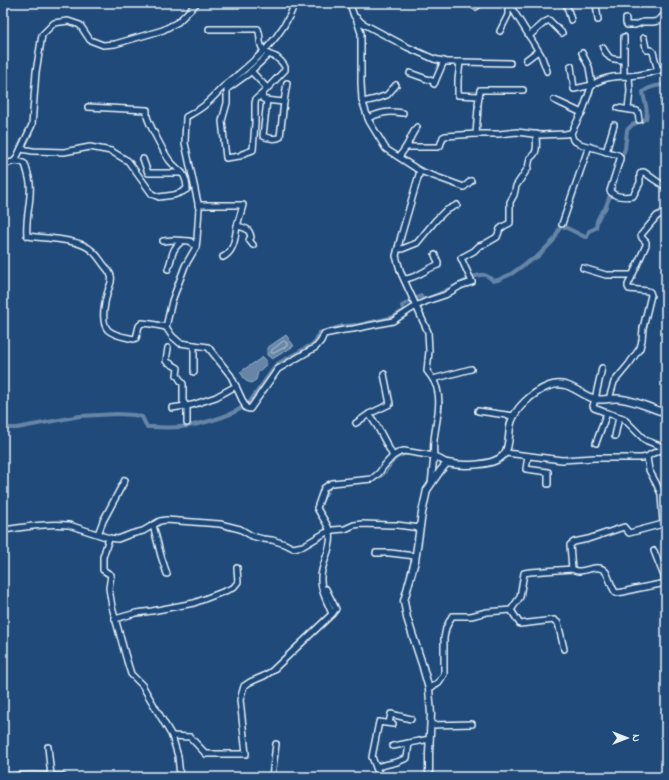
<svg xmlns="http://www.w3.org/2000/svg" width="669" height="780" viewBox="0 0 669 780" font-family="'Indie Flower',sans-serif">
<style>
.water{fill:#6685a7;stroke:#9ab0c7}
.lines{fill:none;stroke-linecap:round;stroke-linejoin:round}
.shore{stroke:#b4c6d8;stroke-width:1}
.stream{stroke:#9ab0c7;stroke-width:1}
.canal{stroke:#6685a7;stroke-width:4}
.minor-casing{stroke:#e8f1f8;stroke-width:8}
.major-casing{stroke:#e8f1f8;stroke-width:9}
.minor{stroke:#1f4a7a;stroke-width:5}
.major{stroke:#1f4a7a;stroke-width:6}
</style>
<rect width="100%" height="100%" fill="#1f4a7a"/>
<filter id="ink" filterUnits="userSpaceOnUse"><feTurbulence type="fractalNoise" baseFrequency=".025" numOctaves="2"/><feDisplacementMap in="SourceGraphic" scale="8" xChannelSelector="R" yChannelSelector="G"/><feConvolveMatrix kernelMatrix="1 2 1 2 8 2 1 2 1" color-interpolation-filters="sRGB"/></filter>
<g filter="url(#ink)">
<g class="water">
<polygon points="286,335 294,346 272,359 267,355 267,348"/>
<polygon points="263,357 266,360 267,364 258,372 256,380 251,383 246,381 240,372"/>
</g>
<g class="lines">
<polygon class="shore" points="284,341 287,343 287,346 274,353 271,353 272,350"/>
<g class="stream">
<polyline points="470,462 487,460"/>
<path d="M373 481C376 480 381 478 384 475 392 466 395 454 410 455"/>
<path d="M320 510C322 501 327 494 332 486L336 485"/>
</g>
<g class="canal">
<path d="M620 160 625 149 627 130 632 125 646 119C649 107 644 103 643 92 649 86 658 86 666 84"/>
<path d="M473 277C482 274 486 273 493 281L498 280 511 274 528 262 537 257 554 240 560 227 562 226 565 227 585 237H587L589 231 596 228 597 221 601 213 605 209 612 190"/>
<polyline points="417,298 421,296 423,300 441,293 469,279"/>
<polyline points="246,404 249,403 277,364 315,343 319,333 343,326 359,325 394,317 404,310 402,306 409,302"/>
<path d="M3 428H17L80 416 117 414 134 415 142 417 147 427H150C160 427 171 428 181 427 198 425 229 417 243 407"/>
</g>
<g class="minor-casing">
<g id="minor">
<path d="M295 3C282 40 251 64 222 88 217 93 212 99 207 103 201 109 193 113 186 117L185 143 199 208 197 239 196 247 185 266 172 301 166 327 172 336 180 343 208 347 231 376 246 408 250 409 278 369 316 347 321 341 324 334 344 330 353 329 393 321 416 306 427 301 445 295 460 286 472 282 461 258 474 251 479 246 485 244 497 237 500 229 504 226 510 223V202L514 195 516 186 528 168 530 158C539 153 536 143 536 134"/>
<path d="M351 3V7L354 16 356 18 361 33V83L362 100 369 121 386 149 420 171 401 236 396 256 401 273 428 332 429 351 427 371C432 377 437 384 438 393 442 413 431 434 434 456L447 463"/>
<polyline points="469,3 476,7 481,3"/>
<polyline points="511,3 510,5 541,55 547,71"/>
<polyline points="566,3 571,20"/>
<polyline points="596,3 598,20"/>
<polyline points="357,18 362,23 407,47 434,59 447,62 460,62 458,80 458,95 479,96"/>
<polyline points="626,19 626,23 627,25 635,25 643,22 653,22 658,21 666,13"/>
<path d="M209 29H258C262 37 257 42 264 51 268 55 271 55 276 57 280 60 283 63 285 67V70L282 73 262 94 263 99 265 100 284 102 287 83"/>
<polyline points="500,31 508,15 508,3"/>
<polyline points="529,36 545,22 549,20 562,33"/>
<polyline points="624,37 624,76"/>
<polyline points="644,38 646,48 647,50 651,50 653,52 658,71"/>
<path d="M603 48C610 60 610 59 623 60"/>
<polyline points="526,60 538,51"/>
<polyline points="460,62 510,63"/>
<polyline points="571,66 574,89 592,85 589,67 582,53"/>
<path d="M666 68C655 72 641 75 629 76 617 77 601 76 591 87L583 110 571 133 573 140 580 144 618 155 620 157V159L610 191C615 198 626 197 633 196L640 183V174L642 172H644L655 180 666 187"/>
<polyline points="251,71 267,88"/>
<polyline points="410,73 435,82"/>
<polyline points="434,84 444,61"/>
<polyline points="262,94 256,99 255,103 255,123 253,150 242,154 240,156 226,158 222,121 227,103 227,89 248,74 268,55"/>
<path d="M267 100 263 136C267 138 276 140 280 137L284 102"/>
<polyline points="554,100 582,113"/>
<polyline points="666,101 664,102 666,105"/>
<polyline points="363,102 376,99 387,95 396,85"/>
<polyline points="478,104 480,90 523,90"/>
<polyline points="618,108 637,111 638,113 639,120"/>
<polyline points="628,109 630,91 629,76"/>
<path d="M368 118C382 112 388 111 403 113"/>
<polyline points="476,134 478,108"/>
<path d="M406 147C410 140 412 133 417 127"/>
<path d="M21 149 33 151 64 152 90 147 111 151 128 161 152 194 159 197 174 195 182 192 187 189C186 171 179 172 170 161 165 155 148 122 147 116 147 114 147 112 147 110L88 107"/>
<polyline points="606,152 614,125"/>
<polyline points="399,157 406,147 438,147 440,146 443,137 445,136 476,134 499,134 517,132 541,135 565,134 571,133"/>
<polyline points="143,159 148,173 182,173"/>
<path d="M15 161 21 162 25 164C27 170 29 177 30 183 32 200 25 218 27 235L28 236C47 239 66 238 83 245 90 248 97 255 101 261 104 266 110 271 111 276 113 281 109 287 108 291 105 300 100 322 108 330 114 336 126 337 134 339L136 338 139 326 142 323 151 324 166 327"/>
<polyline points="3,165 15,161 32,125 36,72 42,35 54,23 68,21 80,25 90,40 103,45 115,44 163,30 178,22 197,3"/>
<polyline points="420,171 464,187 471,181"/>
<path d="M198 205H243L237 226C245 228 249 228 251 237L249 240 253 245"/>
<polyline points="562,224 589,146"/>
<polyline points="163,241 173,240 190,241 196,247"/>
<polyline points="398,248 402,249 417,243 435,221 445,211 457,205"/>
<path d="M223 257C234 252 235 238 237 226"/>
<polyline points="583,268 606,275 632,275"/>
<path d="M168 269C173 257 170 250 182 241"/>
<path d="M404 279C418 278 425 269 438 265V262L435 255"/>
<polyline points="194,345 194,372"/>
<polyline points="168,348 166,361 178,368 177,375 183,384 183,401 187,408 187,423"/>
<polyline points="602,368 595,399 593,406 594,408 607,413 623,418 645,440 665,448"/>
<polyline points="433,379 471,369"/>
<polyline points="609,399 614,382 629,364 640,348 642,340 643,328 651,295 650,292 648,291 629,289 628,287 628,285 646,245 646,242 642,238 641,235 657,216 666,212"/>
<polyline points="172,408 192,405 216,397 236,386"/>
<polyline points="478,411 514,416"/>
<polyline points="369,414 377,426 393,456"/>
<polyline points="356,423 369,414 390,404 384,374"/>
<polyline points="615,436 619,417"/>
<polyline points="596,443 607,413"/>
<polyline points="506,453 562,460 595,458 642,458 647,457 651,454 666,448"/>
<polyline points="528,456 526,469 548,472 548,484"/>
<polyline points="647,457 649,470 656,483 661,494 663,524 666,531"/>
<polyline points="153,525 161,556 167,574"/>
<path d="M3 530C25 527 47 523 69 525L109 538 118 539 131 534 143 531 160 521 166 520 220 524 240 529 252 536 263 539 272 540 285 544 293 548 303 546 325 533 333 530 345 529 354 525 362 524 390 525H397L420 528"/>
<polyline points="98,534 103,521 125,480"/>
<polyline points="109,538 103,557 103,570 111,575 109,588 112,607 127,661 131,674 142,685 172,736 178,756 180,777"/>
<polyline points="654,551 666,581"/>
<polyline points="376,553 390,553 415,556"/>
<polyline points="572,569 570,545 574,542 588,539 624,527 629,533 663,524"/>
<polyline points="326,589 336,609 332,614"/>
<path d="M511 610 520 597 524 573 530 572 572 569C574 570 576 571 578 571 588 571 599 563 606 572 610 579 611 587 616 593L623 592 635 589 666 583"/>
<polyline points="511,610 520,624 554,620 558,623 564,649"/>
<polyline points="115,619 136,613 152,611 194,603 233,588 238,582 237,568"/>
<polyline points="429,689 439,682 444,674 444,638 446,628 452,616 471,616 487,612 511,610"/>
<polyline points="389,723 391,714 411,719"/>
<polyline points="431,725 472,724"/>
<path d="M172 736 190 737 206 754H246L240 700 244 686 250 682 264 676 272 671 332 614C328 603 320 590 321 578 321 563 333 548 330 532 329 526 320 514 317 508L324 488 330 484 332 483 372 479 379 473 384 466 393 456 400 452 404 451 434 456 431 484"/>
<polyline points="393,746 430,739"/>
<polyline points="48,747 51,776"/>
<polyline points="376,767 397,762 407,758 409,743"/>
<polyline points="272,777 276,744"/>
<polyline points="381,777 377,770 372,757 379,722 393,724"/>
</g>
</g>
<g class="major-casing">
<g id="major">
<path d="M3 777C23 775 43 775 63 777"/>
<path d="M429 777V753L431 714 429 689 422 664 407 618 404 601 415 561 422 513 427 490 440 471 447 463C461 466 496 467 505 453 509 447 509 434 510 427 513 409 533 392 549 386 569 379 579 395 595 399 604 401 613 397 622 399 637 401 652 409 666 413"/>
</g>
</g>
<use href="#minor" class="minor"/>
<use href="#major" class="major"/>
</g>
</g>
<rect width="669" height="780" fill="none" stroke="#1f4a7a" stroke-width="16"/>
<rect x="8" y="8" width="653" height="764" fill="none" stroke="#e8f1f8" stroke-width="1.5" filter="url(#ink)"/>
<g transform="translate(627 738) rotate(90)" stroke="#1f4a7a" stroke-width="3" paint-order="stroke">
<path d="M0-3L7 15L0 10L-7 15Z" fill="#e8f1f8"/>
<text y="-6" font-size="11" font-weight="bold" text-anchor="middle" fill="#e8f1f8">N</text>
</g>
</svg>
